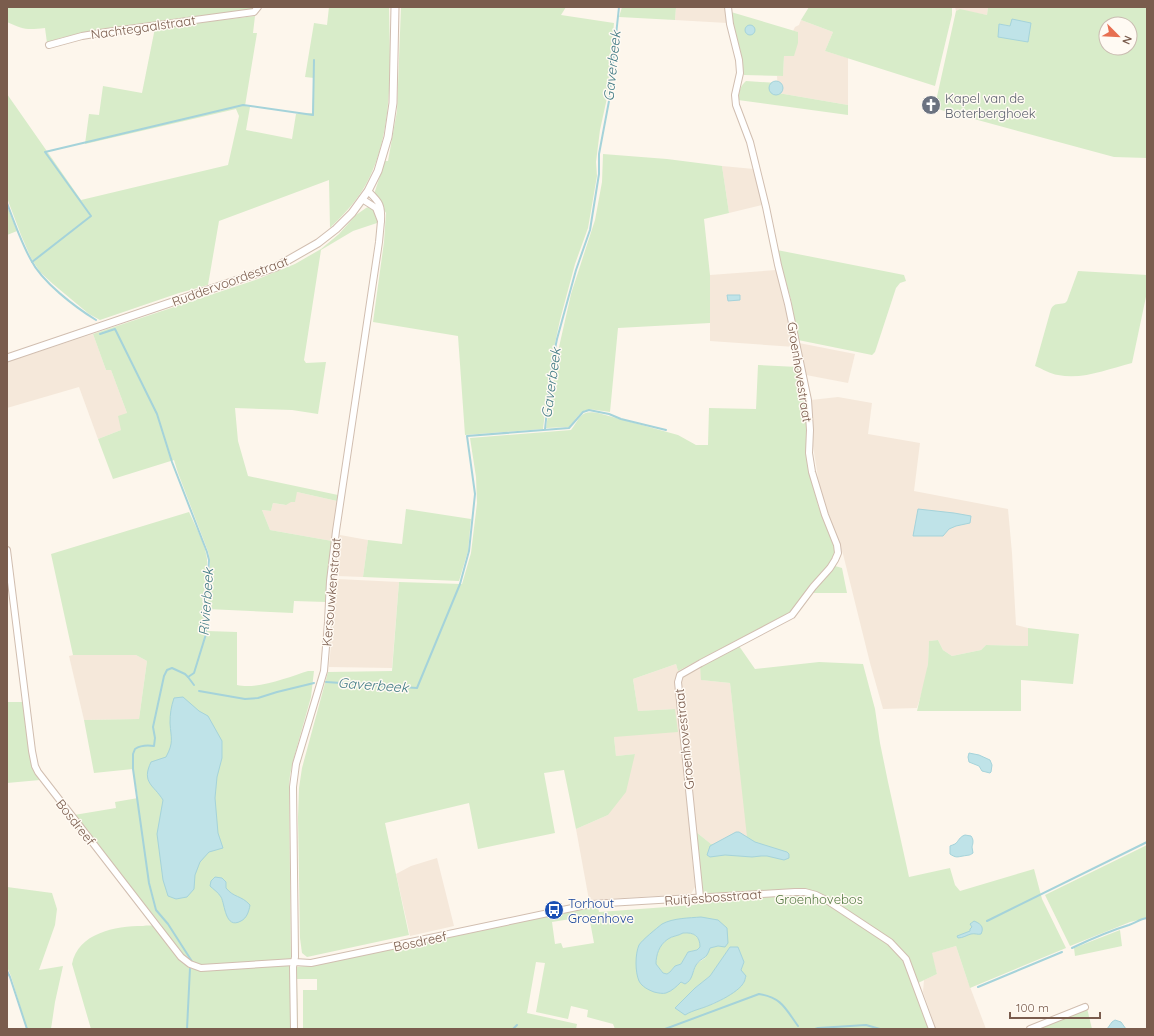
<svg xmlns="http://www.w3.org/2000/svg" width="1154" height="1036" viewBox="0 0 1154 1036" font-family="Quicksand,sans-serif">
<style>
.residential{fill:#f5e8da}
.green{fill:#d8ecc9;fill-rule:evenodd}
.water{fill:#bfe3e8;stroke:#a5d3da;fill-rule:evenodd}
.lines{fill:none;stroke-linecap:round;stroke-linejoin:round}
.stream{stroke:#a5d3da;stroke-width:2}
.minor-casing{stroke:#d1beb0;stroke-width:8}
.tertiary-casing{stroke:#d1beb0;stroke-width:9}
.minor{stroke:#fff;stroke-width:6}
.tertiary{stroke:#fff;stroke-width:7}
.labels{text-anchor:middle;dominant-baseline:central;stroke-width:3;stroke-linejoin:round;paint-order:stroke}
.street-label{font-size:13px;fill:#7a5c4d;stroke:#fffaf3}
.worship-label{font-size:13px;fill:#5b616d;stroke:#fffaf3;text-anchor:start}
.park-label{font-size:13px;fill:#537a41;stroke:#fffaf3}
.transit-label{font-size:13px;fill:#164399;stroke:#fffaf3;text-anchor:start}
.water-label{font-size:14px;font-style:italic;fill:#437c86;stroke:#fffaf3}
</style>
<rect width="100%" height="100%" fill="#fdf6ec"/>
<g class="residential">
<polygon points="676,7 725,7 727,23 675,20"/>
<polygon points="955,7 988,7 987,15 960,10 956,11"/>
<polygon points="801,20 833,32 825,51 848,58 848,105 778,93 777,76 783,76 784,55 798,32 793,31 795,27 799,25"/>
<polygon points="722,166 754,169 762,205 729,213"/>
<polygon points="776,270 795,347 710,341 710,275"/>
<polygon points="93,334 106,370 111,370 127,413 121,430 98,439 79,387 7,408 7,362"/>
<polygon points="799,343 855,354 848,383 806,375"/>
<polygon points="838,397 872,403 868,434 920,443 914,491 1008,509 1012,553 1016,625 1028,628 1028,646 986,645 981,650 952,656 943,650 938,640 929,641 928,664 925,682 917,708 883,709 870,663 843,554 822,502 813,446 811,400"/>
<polygon points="297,492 337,501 332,541 270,530 262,510 271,511 273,503 285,505"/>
<polygon points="340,535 368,540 363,577 337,576"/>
<polygon points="337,579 399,582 392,668 329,667"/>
<polygon points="73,655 136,655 147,661 139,719 84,720 69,656"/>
<polygon points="699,660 702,680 730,683 748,837 732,846 711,844 696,832 690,834 695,887 691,894 589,900 576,829 608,815 635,754 616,756 614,737 675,709 638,711 633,679 676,664 678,671"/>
<polygon points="437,858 454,926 410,936 396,874 411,866"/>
<polygon points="956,946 967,979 986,1029 936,1029 923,992 924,980 937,974 931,953"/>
</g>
<g class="green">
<path d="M7 7H257V10L129 27 100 29 60 38 47 43 45 28C27 30 24 30 7 22Z"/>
<path d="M329 7H389C390 66 395 139 362 191 353 205 342 216 330 228L329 180 219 221 208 285 179 293 100 320 89 314 53 284 40 272 31 258 21 235 7 198V94L81 200 228 165 239 116 236 109 85 144 89 114 99 115 103 86 142 93 155 28 255 16 253 33H257L245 106 250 107 246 130 292 139 296 114 312 113 314 78 305 77 314 23 327 25Z"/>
<polygon points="401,7 566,7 561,15 614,23 607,98 600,130 596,162 597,176 588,228 575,264 560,320 552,357 543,429 465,435 458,336 373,322 384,242 386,213 375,195 375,191 385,161 388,161 397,111"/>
<polygon points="622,7 676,7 675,20 619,17"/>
<polygon points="809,7 952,7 952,15 935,86 825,51 833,32 801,20"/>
<path d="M988 7H1147V158L1114 157 941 110 939 108 940 104 936 101 956 11 960 9 987 15ZM1000 24 1010 26 998 37ZM1106 24H1130V48H1106Z"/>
<polygon points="731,12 798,32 798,43 794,56 784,56 783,76 744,75 742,72"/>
<path d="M746 81 778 83V93L848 105V115L738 100C739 92 740 86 746 81Z"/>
<path d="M603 154 667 159 722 166 729 213 704 219 710 275V323L618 328 610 412C583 408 586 406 569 427L546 428 559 347 571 294 595 220 602 182Z"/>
<polygon points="7,206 17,231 7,235"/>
<path d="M368 207 376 211 377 216V223L353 231 321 250 304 360 306 363 326 362 318 414 292 410 235 408 238 441 248 476 338 495 337 501 297 492 295 502H291L286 505 273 503 271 511 262 510 270 530 332 541 326 602 294 601 293 613 207 609V631L237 632V685C257 690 289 677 308 671H314L311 697 293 761 290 775 289 787 291 967 312 966 591 907H598L599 912 694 905V900H702L696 832 711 844 732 846 747 837 730 683 701 680 700 666 739 646 755 669 819 662 863 664 875 709 880 743 888 782 909 877 950 868 955 885 960 891 1034 869 1042 899 1066 948 970 988 956 946 932 953 937 974 918 983 934 1029H615L613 1024 587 1017 588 1010 571 1006 568 1019 536 1012 545 963 536 962 527 1013 577 1024 576 1029H303V990H317V979H297L298 1029H91L72 964C78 933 115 926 143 926 149 925 155 926 162 926L74 815 116 808 115 802 138 798 133 769 94 773 84 720 139 719 147 661 136 655H73L51 554 189 512C195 525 206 546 207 559 208 576 203 592 203 609H207L210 579V564L209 554 178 473 174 460 113 479 98 439 121 430 118 416 127 413 111 370H106L93 334 258 279 295 264 321 249 339 234 356 215 366 208ZM589 916 594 943 563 948 561 943 555 944 552 922ZM673 921 722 947 718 946 710 948 705 958 699 962 696 965 693 973 673 989 636 963ZM730 947H738L744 962 741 970 744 983C730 996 711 1008 691 1010L695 988 710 976Z"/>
<polygon points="777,250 904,275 906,281 900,283 896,288 875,352 872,355 798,340 791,300"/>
<path d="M1078 271 1147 275V292L1132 363C1108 369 1083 380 1058 375 1050 374 1043 369 1035 366L1051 309C1055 302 1058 305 1065 303L1067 301Z"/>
<path d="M758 365 798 367 805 403 808 436 807 459 818 505 834 547V553L833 559 791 612 783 616 678 671 676 664 633 679 638 711 675 709 678 732 614 737 616 756 635 754 626 792 608 815 576 829 564 770 544 773 555 833 478 849 469 803 385 823 409 935 307 957 302 953 300 938 298 817 299 788 302 768 328 672 392 671 399 582 462 584 471 553 477 503 476 477 470 438 571 430C581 417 580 410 598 413L678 435 696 445H708L709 408 756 409Z"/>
<polygon points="406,509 471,519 468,551 459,581 363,577 368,540 402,544"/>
<polygon points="835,566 842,568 847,593 812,593"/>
<polygon points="1028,628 1079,634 1073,684 1021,680 1021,711 917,711 928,664 929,641 938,640 943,650 952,656 981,650 986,645 1028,646"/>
<polygon points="7,702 23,702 33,767 40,780 7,783"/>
<polygon points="1147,845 1147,918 1130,922 1070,946 1045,895"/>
<polygon points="7,887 52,893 57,909 55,925 39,970 63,966 55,1002 51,1029 27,1029 11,976 7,967"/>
<polygon points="1120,930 1122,946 1075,956 1074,948"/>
<path d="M683 933C694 932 700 936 700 947L697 950 688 952 681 964 675 966 670 972 667 974 663 973 656 964C656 955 659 945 668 939 672 936 678 936 683 933Z"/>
<polygon points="1087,1008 1092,1029 1035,1029"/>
</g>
<g class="water">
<polygon points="1012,19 1031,23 1028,42 998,37 999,24 1010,26"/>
<circle cx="750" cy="30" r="5"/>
<circle cx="776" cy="88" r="7"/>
<polygon points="727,295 740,295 740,300 728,301"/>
<polygon points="918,509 954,513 971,516 970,523 956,526 949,529 943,536 913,536"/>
<path d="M183 697 199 711 208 716 222 741V758L217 777 215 798 218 833 223 848 209 852 200 862 195 875 194 889 187 897 176 899 168 896 163 880 157 834 163 800C154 785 141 783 151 762L166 757C174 742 171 739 170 723 170 714 171 707 174 698Z"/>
<polygon points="969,753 979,755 990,760 992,765 991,772 990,773 982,771 979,766 969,762 968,757"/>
<polygon points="736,832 739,832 755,842 787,852 789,854 789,858 784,860 767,856 761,856 752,857 725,855 710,857 707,855 710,846"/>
<path d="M965 835 971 836C974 840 973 843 972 847L973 853C969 856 968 855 963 856 957 857 956 858 950 854V846C952 845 953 845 955 844 959 841 959 837 965 835Z"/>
<path d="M215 877 222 878 226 882V888C234 898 241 895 250 905 249 911 247 918 241 921 225 930 225 904 221 897 219 893 213 889 210 886L211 881Z"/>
<path d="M701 917 718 920 727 928 728 943 725 947 718 946 710 948C706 961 702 956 696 965 692 972 693 980 685 984L681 982C677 986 672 991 666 993 663 994 658 993 654 992 649 990 642 987 639 981 635 972 635 954 639 945 642 940 657 928 662 924 673 918 689 918 701 917ZM683 933C694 932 700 936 700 947L697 950 688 952 681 964 675 966 670 972 667 974 663 973 656 964C656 955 659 945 668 939 672 936 678 936 683 933Z"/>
<path d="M974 921C979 923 985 926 981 934 978 935 975 933 971 934 967 935 963 938 958 938L957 936 970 931V929L972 927 970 924Z"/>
<path d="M730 947H738L744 962 741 970 746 976C745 978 745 981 744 982 739 993 710 1006 699 1009 693 1011 690 1012 685 1015L675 1008 695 988 710 976Z"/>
<polygon points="1115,1020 1121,1022 1126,1029 1107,1029 1112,1022"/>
</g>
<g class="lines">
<g class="stream">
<path d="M7 203C14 222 21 242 31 260 42 282 75 307 96 320"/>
<polyline points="32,262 91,216 45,152 243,105 313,115 314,60"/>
<path d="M100 334 115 329 157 414 172 462 207 552 209 560 208 578 205 605 206 634 194 673 188 677 185 674 172 668 167 670 164 676 153 727 155 738 154 746C147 745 141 745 135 749L133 754V769L149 883 156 910 168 924 193 963"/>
<polyline points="545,429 552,363 557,339 576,270 590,230 599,174 599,154 609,101 619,7"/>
<polyline points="188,677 194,685"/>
<polyline points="326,682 417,688 460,584 469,551 475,494 467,436 569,428 583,412 589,410 609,414 621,419 666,430"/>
<polyline points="199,691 245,699 258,698 277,692 314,683"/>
<polyline points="987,921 1147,842"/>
<path d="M1072 948C1091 939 1109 931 1129 925 1135 923 1140 919 1147 918"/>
<polyline points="7,971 10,977 27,1029"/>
<polyline points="978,987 1062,952"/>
<polyline points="187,1029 190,968"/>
<polyline points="513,1029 517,1025"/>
<path d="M665 1029 759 994C782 998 785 1008 798 1026"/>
<polyline points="815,1029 818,1028 866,1025 880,1029"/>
</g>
<g class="minor-casing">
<g id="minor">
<polyline points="49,45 82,36 106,32 254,12 258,7"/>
<path d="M362 199 376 208 381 221C382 204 379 202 368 191"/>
<polyline points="7,550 32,751 35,766 38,772 181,957 190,964 201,968 294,962 311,963 591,904 795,892 805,892 816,895 828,901 890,942 906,959 932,1029"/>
<polyline points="700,897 678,682 680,675 701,663 792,615 813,587 830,568 835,560 838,553 837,545 825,515 812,472 809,453 810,430 808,400 788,304 778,265 766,207 750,142 736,105 735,95 740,73 739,60 730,24 728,7"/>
<polyline points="294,1029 293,967 295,957 293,787 296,764 324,671 328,622 330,581 336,531 379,242 381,221"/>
<polyline points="1030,1029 1085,1007"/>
</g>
</g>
<g class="tertiary-casing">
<polyline id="tertiary" points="7,358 276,267 318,243 336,229 352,213 368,191 378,171 388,137 393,103 395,7"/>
</g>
<use href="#minor" class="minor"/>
<use href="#tertiary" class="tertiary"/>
</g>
<defs>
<g id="church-disc" transform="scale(1)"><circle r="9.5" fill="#6b7280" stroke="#fffaf3"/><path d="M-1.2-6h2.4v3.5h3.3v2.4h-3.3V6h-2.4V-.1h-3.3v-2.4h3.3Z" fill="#fff"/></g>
<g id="bus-disc" transform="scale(1)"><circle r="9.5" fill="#1a4fb4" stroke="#fffaf3"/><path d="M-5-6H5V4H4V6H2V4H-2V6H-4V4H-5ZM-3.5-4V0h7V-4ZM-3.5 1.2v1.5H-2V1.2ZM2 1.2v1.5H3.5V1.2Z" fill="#fff"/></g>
</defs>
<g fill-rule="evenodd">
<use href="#church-disc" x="931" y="105"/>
<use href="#bus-disc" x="554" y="910"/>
</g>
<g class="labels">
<g class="street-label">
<text transform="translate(143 27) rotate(-8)">Nachtegaalstraat</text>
<text transform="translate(230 281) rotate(-20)">Ruddervoordestraat</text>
<text transform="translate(800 372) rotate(81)">Groenhovestraat</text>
<text transform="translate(331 592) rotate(-85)">Kersouwkenstraat</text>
<text transform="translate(684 739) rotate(-96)">Groenhovestraat</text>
<text transform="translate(76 822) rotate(52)">Bosdreef</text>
<text transform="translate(713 897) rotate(-4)">Ruitjesbosstraat</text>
<text transform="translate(420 941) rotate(-12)">Bosdreef</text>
</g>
<g class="worship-label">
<text x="945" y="98">Kapel van de<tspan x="945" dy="15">Boterberghoek</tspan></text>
</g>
<g class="park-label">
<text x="819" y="899">Groenhovebos</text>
</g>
<g class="transit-label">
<text x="568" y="903">Torhout<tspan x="568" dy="15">Groenhove</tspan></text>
</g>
<g class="water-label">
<text transform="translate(612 66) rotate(-84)">Gaverbeek</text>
<text transform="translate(551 383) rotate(-82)">Gaverbeek</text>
<text transform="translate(206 602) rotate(-86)">Rivierbeek</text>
<text transform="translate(373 685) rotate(4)">Gaverbeek</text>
</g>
</g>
<rect width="1154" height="1036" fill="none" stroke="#7a5c4d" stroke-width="16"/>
<g transform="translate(1118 36) rotate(114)"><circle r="19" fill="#fffaf3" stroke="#cabbb1"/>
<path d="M0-3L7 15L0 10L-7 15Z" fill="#e76f51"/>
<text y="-6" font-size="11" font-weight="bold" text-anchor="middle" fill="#7a5c4d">N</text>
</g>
<path d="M1010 1012v6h90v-6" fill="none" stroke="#7a5c4d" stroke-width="2"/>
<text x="1016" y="1012" font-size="12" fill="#7a5c4d" stroke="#fffaf3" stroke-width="3" paint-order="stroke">100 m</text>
</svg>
